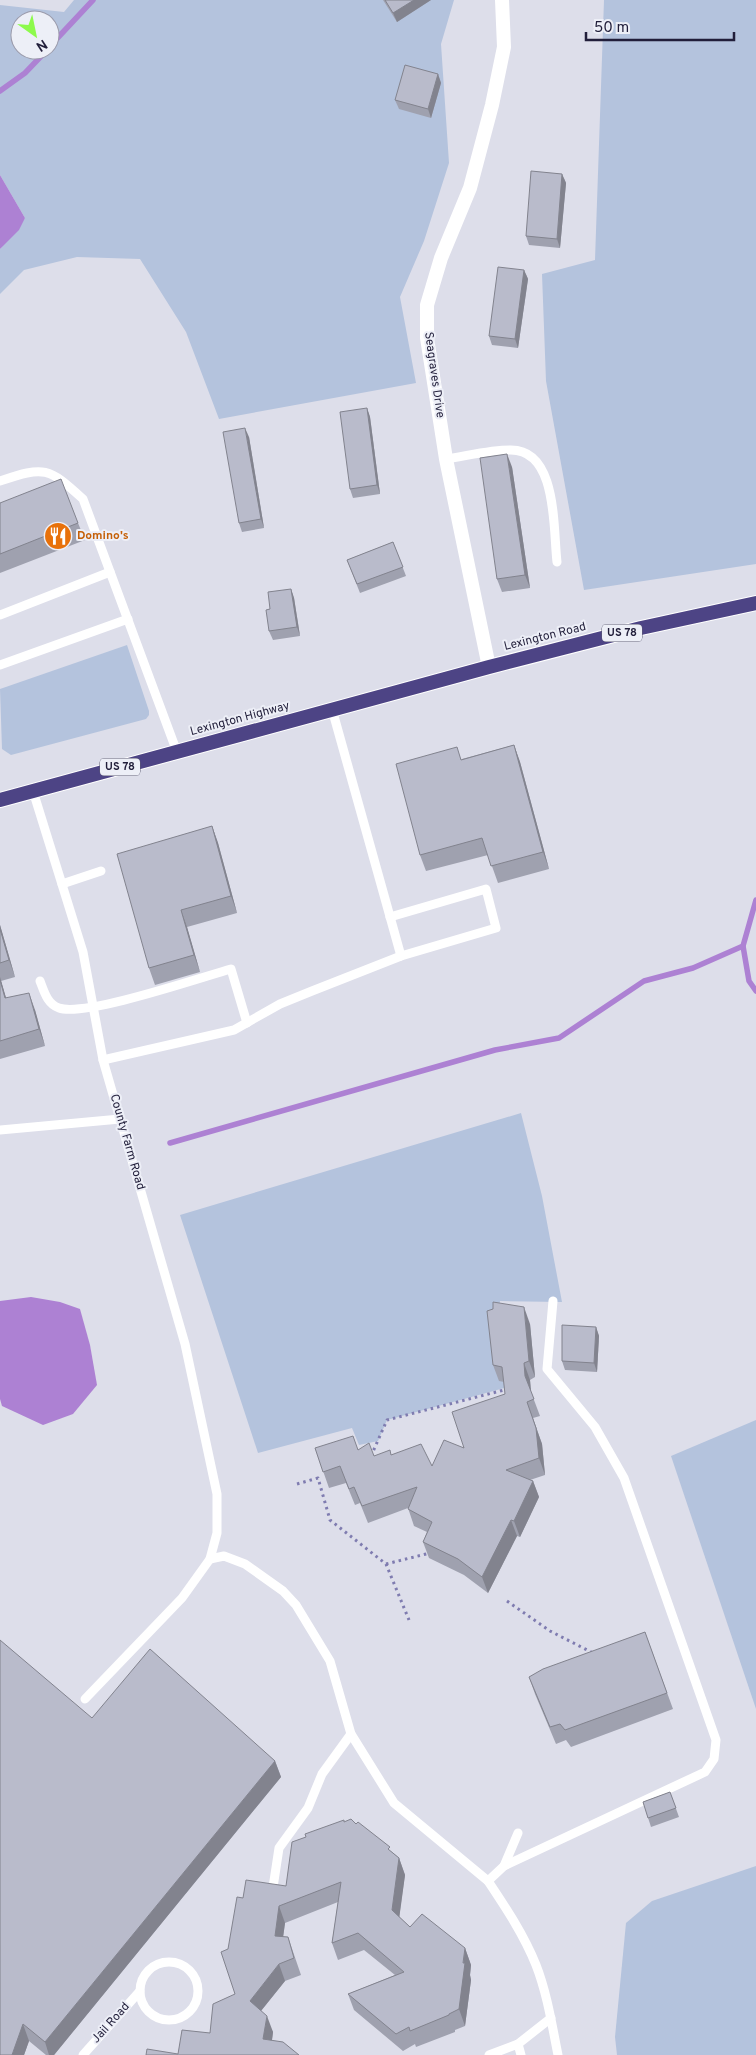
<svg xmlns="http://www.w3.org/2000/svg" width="756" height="2055" viewBox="0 0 756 2055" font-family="Overpass,sans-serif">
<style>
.green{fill:#b4c3dd;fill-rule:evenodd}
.water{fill:#ad81d3}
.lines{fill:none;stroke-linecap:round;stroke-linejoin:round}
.stream{stroke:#ad81d3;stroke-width:5.5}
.trunk-casing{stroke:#fff;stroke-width:16}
.path{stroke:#7f7cb0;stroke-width:3;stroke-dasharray:2.5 4;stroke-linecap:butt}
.service{stroke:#fff;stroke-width:9}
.minor{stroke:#fff;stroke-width:14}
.trunk{stroke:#4d4485;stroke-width:14}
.wall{fill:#9fa1af}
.shaded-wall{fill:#82838e}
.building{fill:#b9bbcb;stroke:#82838e}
.labels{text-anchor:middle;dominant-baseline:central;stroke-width:4;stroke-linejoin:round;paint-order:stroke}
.shield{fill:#edeff7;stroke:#5e5d73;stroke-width:1}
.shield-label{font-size:11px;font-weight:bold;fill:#211e3a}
.street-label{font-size:12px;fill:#211e3a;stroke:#edeff7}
.food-label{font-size:12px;font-weight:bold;fill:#c56008;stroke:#edeff7;text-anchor:start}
</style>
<rect width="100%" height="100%" fill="#dddeea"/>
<g class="green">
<path d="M74 0H454L441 44 449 163 424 241 400 297 416 383 219 419 186 332 140 259 77 257 24 270 0 294V249L25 218 0 175V5L64 12ZM20 20H50V50H20Z"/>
<polygon points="604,0 756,0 756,564 584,590 546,381 542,274 595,260"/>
<polygon points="127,645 149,711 149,715 146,719 11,755 2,749 0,689"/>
<polygon points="521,1113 542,1196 562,1302 500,1301 498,1318 508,1387 387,1420 378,1441 359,1445 352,1428 258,1453 180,1215"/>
<polygon points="756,1420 756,1709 671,1456"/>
<polygon points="756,1866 756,2055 617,2055 615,2037 626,1923 652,1901"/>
</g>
<g class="water">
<polygon points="0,175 25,218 19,230 0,249"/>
<polygon points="31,1297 60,1302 80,1309 90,1345 97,1385 73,1414 43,1425 2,1406 0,1399 0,1301"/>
</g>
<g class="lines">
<g class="stream">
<polyline points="50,46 93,0"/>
<polyline points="0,91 25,73 47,50"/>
<polyline points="743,946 749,981 756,991"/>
<polyline points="170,1143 495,1050 559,1038 644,981 693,968 743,946 756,900"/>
</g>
<g class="trunk-casing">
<polyline id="trunk" points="0,800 489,667 641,628 756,603"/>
</g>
<g class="path">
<polyline points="371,1456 387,1420 508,1389"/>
<polyline points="297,1484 318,1478 330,1520 386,1564 409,1620"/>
<polyline points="386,1564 430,1553"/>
<polyline points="507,1601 550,1631 593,1653"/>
</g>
<g class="service">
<path d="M446 459C467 456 489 450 510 450 558 449 553 529 557 562"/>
<path d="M0 481C45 466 48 467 83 499L177 752"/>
<polyline points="0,615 110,572"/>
<polyline points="0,665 128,619"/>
<polyline points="332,709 401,956"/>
<polyline points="33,791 83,952 103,1060 185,1344 217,1494 217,1533 210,1559 182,1598 85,1699"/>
<polyline points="62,884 101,871"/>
<path d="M40 981C44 991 47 1004 59 1008 85 1017 199 978 231 969L247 1023"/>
<polyline points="103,1060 234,1030 280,1004 312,991 401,956 496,928 486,889 390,917"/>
<polyline points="0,1130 120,1119"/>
<polyline points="210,1559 224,1556 245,1564 283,1591 296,1605 330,1661 351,1734 394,1803 488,1881 504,1866 518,1833"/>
<polyline points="504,1866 705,1772 714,1759 716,1740 624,1478 595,1427 547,1369 553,1301"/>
<path d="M488 1881C506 1908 524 1935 536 1965 547 1993 552 2025 558 2055"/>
<polyline points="272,1894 279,1848 308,1808 322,1774 351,1734"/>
<circle cx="169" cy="1991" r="29"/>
<polyline points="518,2044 521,2055"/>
<polyline points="83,2055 140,1991"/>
<polyline points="489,2055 518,2044 551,2018"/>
</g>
<polyline class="minor" points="489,667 446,459 427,338 427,305 441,258 470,188 492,105 504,47 502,0"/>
<use href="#trunk" class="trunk"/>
</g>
<g class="wall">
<polygon points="383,0 431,0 397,22"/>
<polygon points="438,74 441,83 431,118 399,109 395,100"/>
<polygon points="562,174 566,183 560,248 529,245 526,236"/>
<polygon points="524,270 528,279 518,348 492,345 489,336"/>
<polygon points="367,408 370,417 380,494 353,498 350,489"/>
<polygon points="249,437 264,528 242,532 239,523"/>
<polygon points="512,467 530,588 502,592 497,579"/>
<polygon points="0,503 78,523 85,540 0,573"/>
<polygon points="393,542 406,576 360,593 347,560"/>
<polygon points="291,589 294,598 300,636 273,640 269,631 270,609"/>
<polygon points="514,745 520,762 549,869 498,883 488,855 426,871 420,855 462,759"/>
<polygon points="212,826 218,843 237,913 187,927 200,972 155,985 149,968"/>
<polygon points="0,925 15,977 1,981 6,998 35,1010 45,1046 0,1059"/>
<polygon points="530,1324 535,1377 530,1380 531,1392 540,1416 533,1418 542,1444 545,1475 530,1480 533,1481 539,1497 520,1537 517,1536 488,1593 464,1575 429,1558 423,1542 427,1532 414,1526 408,1508 368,1523 360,1503 355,1505 346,1483 329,1488 315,1448 358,1450 374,1456 391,1455 432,1466 464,1448 505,1394 504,1382 499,1381 493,1365"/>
<polygon points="596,1327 599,1336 597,1372 565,1370 562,1361"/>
<polygon points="645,1632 673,1709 571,1747 566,1740 556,1744 535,1694 529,1677"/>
<polygon points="92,1718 275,1761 281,1777 54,2055 46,2055 29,2041 24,2055 0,2055"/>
<polygon points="670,1792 679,1817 651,1827 643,1802"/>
<polygon points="344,1822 392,1852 399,1858 405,1875 399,1917 410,1927 465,1948 471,1965 470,1975 471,1980 465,2026 455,2030 455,2032 416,2047 415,2044 403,2051 354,2010 348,1994 395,1975 364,1950 338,1960 332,1943 338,1902 285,1923 283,1937 288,1937 301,1975 285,1981 261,2011 273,2032 272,2040 178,2054 210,2033 235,1994 228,1949 243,1898 286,1886"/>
</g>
<g class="shaded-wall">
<polygon points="414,0 431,0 397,22 393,13"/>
<polygon points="438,74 441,83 431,118 428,109"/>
<polygon points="562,174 566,183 560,248 557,239"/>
<polygon points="524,270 528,279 518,348 515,339"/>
<polygon points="367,408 370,417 380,494 377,485"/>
<polygon points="245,428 249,437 264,528 261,519"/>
<polygon points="507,454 512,467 530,588 525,575"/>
<polygon points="291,589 294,598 300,636 297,627"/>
<polygon points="514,745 520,762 549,869 543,852"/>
<polygon points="212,826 218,843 237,913 231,896"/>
<polygon points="181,910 187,927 200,972 194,955"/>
<polygon points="0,925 15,977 9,960 0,929"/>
<polygon points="0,977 11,1015 5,998 0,980"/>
<polygon points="29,993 35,1010 45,1046 39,1029"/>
<polygon points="524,1307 530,1324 535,1377 529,1361"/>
<polygon points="596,1327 599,1336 597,1372 594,1363"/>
<polygon points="524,1363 530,1380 531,1392 525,1376"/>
<polygon points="527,1402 542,1444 545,1475 539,1458"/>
<polygon points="533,1481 539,1497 520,1537 514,1521"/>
<polygon points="511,1520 517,1536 488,1593 482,1577"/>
<polygon points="275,1761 281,1777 54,2055 49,2055 45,2042"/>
<polygon points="399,1858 405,1875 398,1927 392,1910"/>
<polygon points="279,1906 285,1923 281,1952 275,1936"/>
<polygon points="465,1948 471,1965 470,1975 471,1980 465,2026 459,2009"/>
<polygon points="279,1964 285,1981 256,2017 250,2001"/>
<polygon points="267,2016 273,2032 270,2055 263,2039"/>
<polygon points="23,2024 29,2041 24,2055 12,2055"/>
</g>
<g class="building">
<polygon points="385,0 414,0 393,13"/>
<polygon points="405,65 438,74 428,109 395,100"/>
<polygon points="531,171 562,174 557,239 526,236"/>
<polygon points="498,267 524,270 515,339 489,336"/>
<polygon points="367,408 377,485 350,489 340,412"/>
<polygon points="245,428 261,519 239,523 223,432"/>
<polygon points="507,454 525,575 497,579 480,458"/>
<polygon points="61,479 78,523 0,554 0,503"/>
<polygon points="393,542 403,567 357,584 347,560"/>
<polygon points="291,589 297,627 269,631 266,610 270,609 268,592"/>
<polygon points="514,745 543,852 491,866 482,838 420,855 396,764 457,747 461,760"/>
<polygon points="212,826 231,896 181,910 194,955 149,968 117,854"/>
<polygon points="0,929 9,960 0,963"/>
<polygon points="0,980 5,998 29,993 39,1029 0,1041"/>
<polygon points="493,1302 524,1307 529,1361 524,1363 525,1376 534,1399 527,1402 536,1428 539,1458 506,1470 533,1481 514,1521 511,1520 482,1577 458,1559 423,1542 432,1522 408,1509 417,1487 362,1506 354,1487 349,1489 340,1466 323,1472 315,1448 353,1436 358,1450 369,1443 374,1456 390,1450 391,1455 421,1444 432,1466 444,1440 464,1448 452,1412 505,1394 502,1367 493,1365 487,1311 493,1309"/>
<polygon points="562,1325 596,1327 594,1363 562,1361"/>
<polygon points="645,1632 667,1693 565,1730 560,1724 550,1727 529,1677 543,1669"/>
<polygon points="0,1640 92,1718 150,1649 275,1761 45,2042 23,2024 12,2055 0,2055"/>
<polygon points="670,1792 676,1808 648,1818 643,1802"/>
<polygon points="351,1819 356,1824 358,1822 390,1847 388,1849 399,1858 392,1910 410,1927 422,1914 465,1948 463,1963 465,1963 459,2009 449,2014 449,2015 410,2031 409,2027 396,2034 348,1994 404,1972 358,1933 332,1943 341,1882 279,1906 275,1936 288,1937 294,1958 279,1964 250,2001 267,2016 263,2039 283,2042 299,2055 146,2055 147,2049 178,2054 182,2030 210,2033 213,2004 235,1994 221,1952 228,1949 237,1897 243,1898 246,1880 286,1886 292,1842 306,1837 305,1834 344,1820 344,1822"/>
</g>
<defs>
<g id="restaurant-disc" transform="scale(1.4375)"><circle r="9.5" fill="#e8710a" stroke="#edeff7"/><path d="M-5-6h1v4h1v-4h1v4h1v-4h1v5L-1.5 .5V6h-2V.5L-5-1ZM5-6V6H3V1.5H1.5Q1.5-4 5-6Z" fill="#fff"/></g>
</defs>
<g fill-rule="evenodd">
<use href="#restaurant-disc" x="58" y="536"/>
</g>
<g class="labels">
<g class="shield">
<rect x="602" y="624.5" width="40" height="17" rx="4"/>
<rect x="100" y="758.5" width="40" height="17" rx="4"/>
</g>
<g class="shield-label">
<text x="622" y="633">US 78</text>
<text x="120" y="767">US 78</text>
</g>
<g class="street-label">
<text transform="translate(434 375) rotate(82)">Seagraves Drive</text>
<text transform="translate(545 637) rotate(-14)">Lexington Road</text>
<text transform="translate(240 719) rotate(-15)">Lexington Highway</text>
<text transform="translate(127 1142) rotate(74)">County Farm Road</text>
<text transform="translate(111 2023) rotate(-48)">Jail Road</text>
</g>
<g class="food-label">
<text x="77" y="536">Domino's</text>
</g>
</g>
<g transform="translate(35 35) rotate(147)"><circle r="24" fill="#edeff7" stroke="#9b9bab"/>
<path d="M0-4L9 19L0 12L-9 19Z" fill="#8dfa4c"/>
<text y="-8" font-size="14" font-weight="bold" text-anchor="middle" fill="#211e3a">N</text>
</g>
<path d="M586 32v8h148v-8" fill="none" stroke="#211e3a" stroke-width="2.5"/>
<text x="594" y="32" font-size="15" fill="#211e3a" stroke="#edeff7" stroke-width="4" paint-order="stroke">50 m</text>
</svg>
